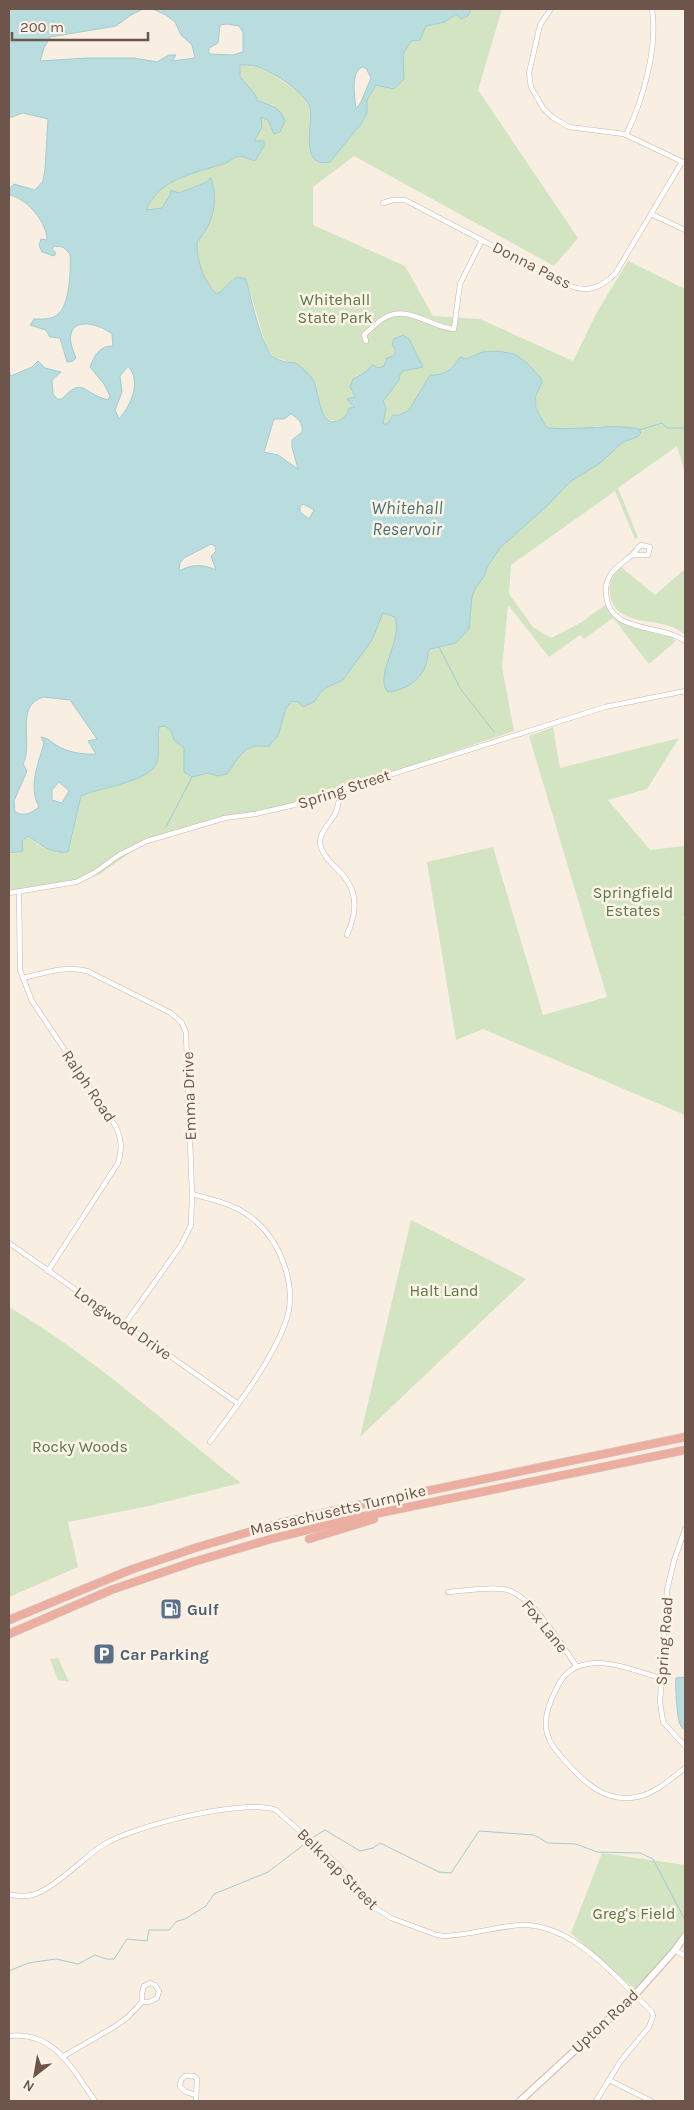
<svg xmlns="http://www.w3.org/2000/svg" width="694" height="2110" viewBox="0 0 694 2110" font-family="Karla,sans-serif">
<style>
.green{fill:#d3e4c3}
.water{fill:#b9dddf;stroke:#a1ccd0;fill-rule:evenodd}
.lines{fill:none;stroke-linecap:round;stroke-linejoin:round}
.stream{stroke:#a1ccd0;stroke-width:1}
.street-casing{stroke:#c8b5ab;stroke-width:5.5}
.secondary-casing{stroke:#cdb7ab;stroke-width:8}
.highway-casing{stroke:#d6cfcd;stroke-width:9}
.street{stroke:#fff;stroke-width:4.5}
.secondary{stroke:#fff;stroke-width:6}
.highway{stroke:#ecaea0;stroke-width:8}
.labels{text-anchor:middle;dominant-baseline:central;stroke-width:5;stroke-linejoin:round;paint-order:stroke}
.street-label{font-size:16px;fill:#6d554c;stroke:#fcf3e7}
.park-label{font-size:16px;fill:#5a7748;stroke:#fcf3e7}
.service-label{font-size:16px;font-weight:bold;fill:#4e5e75;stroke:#fcf3e7;text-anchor:start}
.water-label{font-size:18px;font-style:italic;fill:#467377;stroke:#fcf3e7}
</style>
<rect width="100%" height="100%" fill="#f9eee2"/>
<g class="green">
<path d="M471 9H502L478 90 578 238 554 266 354 156 313 187V225L405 266 433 316 480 319 573 361 597 312 628 261 685 289V473L677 446 618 488 638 537 635 539 615 491 511 565 509 594 533 627 551 638 582 622 605 605C628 641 657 620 676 641L649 664 613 618 584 639 580 635 549 657 508 605 502 667 514 731 309 800 197 825 138 847 100 874 78 882 9 895V853L12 854 22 841 28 836 38 845 57 853 70 847 81 796C97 788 151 782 157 762 160 752 158 738 158 727L165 726 171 731 174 740 184 748V772L199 776 208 773 218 776 231 769C234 761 247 747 256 746 260 746 264 747 269 746L278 736 286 708 292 701 298 702 318 696 327 687 343 680 372 640 383 613 395 617C401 633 388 665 383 680L427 661V653L430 649 456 643 469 629 472 597 475 589 485 575 487 567 500 548 548 505 571 481 599 464 623 442 637 437 632 428 597 426 583 429 549 428C534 417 534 397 542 382L489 351 477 354 466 359 460 357C452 369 445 376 430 375L409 410 400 415 396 414 387 424H383L386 409 383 401 402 372 420 368 422 365 409 339 394 347 395 353 387 360 384 366 378 368 372 365 366 372 356 376 351 391 355 397 350 402 355 404V407L348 411 345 417 336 421 327 419 320 408 316 385 292 363 274 357 267 348 246 279 236 277C228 282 223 292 216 294 203 279 197 262 197 242L205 233 211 178 205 183 170 195 162 208 146 210C161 177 196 173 226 163 230 162 232 158 236 157 242 155 252 156 259 155L264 146V141H254L262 127 261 117 268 120 274 133V105L258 101 254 93 240 77V65L256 67 268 72 297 91 307 100 311 110 310 132 319 161 325 163 330 162 361 124 367 113V100L376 85 394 88 403 79V54L411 41 420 40 426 26 445 22 456 14 468 16Z"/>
<path d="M621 567 655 595 685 569V635C665 614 617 631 610 595 608 583 613 575 621 567Z"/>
<polygon points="553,727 560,768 679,738 647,789 608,800 650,850 685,846 685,916 683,917 685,923 685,1115 483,1029 456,1040 427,862 493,847 543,1015 607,997 529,736"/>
<polygon points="411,1220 526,1279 360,1437"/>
<path d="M9 1307C92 1356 165 1423 241 1483L149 1506 68 1522 78 1567 9 1597Z"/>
<polygon points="58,1658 69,1682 58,1680 50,1659"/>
<polygon points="602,1853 685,1865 685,1930 667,1956 636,1990 571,1933"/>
</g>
<g class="water">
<path d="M9 9H143L131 15 116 26 50 37 44 48 40 61 87 58H134L157 62 169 55H176L172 61 195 58 192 45 181 35 175 22 166 15 153 9H471L468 16 461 19 456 14 445 22 426 26 420 40 411 41 403 54 404 79 394 89 376 85 367 100V113L361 124 330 162C298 169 314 122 310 107 305 92 270 70 255 66 250 65 245 65 240 65V77L254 93 258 101C271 105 280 107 285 121L280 132 274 134 268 120 261 117 262 127 254 141H264V146L255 161C249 159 242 155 236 157 233 158 230 161 226 163 197 173 160 177 146 210L162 208 170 195 171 190 178 193 205 183 211 178C219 201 213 224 197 242 197 262 203 279 216 294 223 292 228 282 237 277L246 279C250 295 262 348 273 357 279 361 289 363 296 363 302 368 309 373 313 380 320 390 318 435 343 418 347 415 348 412 349 408L355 407 347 399 355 397 350 387 353 379 366 372 372 365 378 368 384 366 387 358 393 356 395 353V349L392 345 394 339 403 335 409 339 423 367 404 371 400 374 399 380 383 401 386 408 383 424H387L393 415H400L409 410 430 375C445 376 453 369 460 357L466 359 482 352 498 351 514 354 526 362 541 378 542 382 536 396V408L545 425 549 428C579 431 609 423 639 429L641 433 637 437 623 442 599 464 571 481 548 505 500 548 487 567 485 575 475 589 472 597 469 629 456 643 430 649C427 653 428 655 427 660 424 678 405 691 388 692 373 677 404 639 395 617L383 613 372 640 343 680 327 687 320 693 315 701 303 707 298 702 292 701 286 708 278 736 269 746C264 747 261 746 256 746 243 747 234 765 227 774L218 776 208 773 192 777 184 772V748L174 740 171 731 165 726 159 727C157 738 160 752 157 762 151 782 97 788 81 796L68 852C51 854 41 845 28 836L22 841 23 851 9 853V372L11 376 32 367 38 361 45 368 61 372 52 380 53 394 57 399H62C83 376 82 393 108 400L110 396 104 384 90 367C95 355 99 346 113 346L112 334C103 326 75 316 71 334 69 342 73 350 76 358L73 361 67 362 60 338 50 337 46 330 30 325 34 319C42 319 50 320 57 315 70 306 71 269 70 254L63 247 54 246 52 249 56 253 54 256 42 252 39 245 41 239 47 240C47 222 27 199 10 195V188L14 184 35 190 43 181 45 170 48 119 23 113 9 118ZM227 24 239 26 243 32V52L233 55 209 54V48L218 43 220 25ZM362 67 366 68 371 78 361 102 356 109C355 97 350 73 362 67ZM128 366C142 382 131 405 119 419L115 410 122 392 120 376ZM291 414C299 419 303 423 302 432L292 440V447L298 469 278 455 264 452 274 419H284ZM303 504 314 510 309 519 300 512V506ZM211 544 215 546 216 551 211 556 216 570C203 564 192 564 179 571L180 563 184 558ZM43 697 70 700 97 739 88 741 96 754C84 755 66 752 56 745 50 741 48 738 41 737L44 743C38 765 28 786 39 807 31 813 25 817 15 812L14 801 27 771 23 764C34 744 14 706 43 697ZM59 782 69 791 62 803 52 800V790Z"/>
<path d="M683 1677 685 1678V1730C682 1727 681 1728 680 1724 677 1719 675 1684 676 1678Z"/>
</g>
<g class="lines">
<g class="stream">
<polyline points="639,430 662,423 667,428 685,428"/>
<polyline points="439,647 460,688 494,732"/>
<polyline points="166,827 192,777"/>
<polyline points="312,1838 325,1830 360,1851 373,1848 380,1843 439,1872 451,1873 479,1831 534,1835 548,1843 576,1844 597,1852 640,1853 653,1859 685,1920"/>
<polyline points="9,1971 28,1963 56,1959 78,1964 95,1955 106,1959 114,1959 127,1939 147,1941 149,1930 169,1930 177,1921 185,1919 206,1906 214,1894 268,1872 306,1843"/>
</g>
<g class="street-casing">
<g id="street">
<polyline points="551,9 540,25 529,73 531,87 543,108 552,117 569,127 624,134 685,163"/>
<path d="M626 135C643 100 658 48 652 9"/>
<path d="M383 203 393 200H405L570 286C588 293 601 287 615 274L682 162"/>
<polyline points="651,214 685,230"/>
<path d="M366 341 364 335C371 329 378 321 386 317 409 305 432 328 454 329L460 284 482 240"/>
<path d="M632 555H648L650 547 641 545C637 548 635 553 631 556 618 566 605 574 606 592 607 635 660 623 685 641"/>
<path d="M340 790C340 797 339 803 337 809 333 822 320 829 320 843 321 852 328 860 334 866 358 887 359 907 347 935"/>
<path d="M19 891 20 970 32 1001 116 1127C122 1141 122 1149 118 1163L48 1271"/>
<polyline points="9,893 76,882 94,873 119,855 147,841 225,818 255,814 294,805 605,707 685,691"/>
<path d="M23 978C45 973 65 965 87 971L171 1013 182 1023 186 1033 192 1194 191 1225 181 1245 125 1324"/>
<path d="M192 1194C213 1200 235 1204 252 1218 281 1241 299 1288 285 1324 269 1366 237 1405 210 1442"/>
<polyline points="9,1243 237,1403"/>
<polyline points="685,1529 674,1561 667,1590 660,1702 663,1722 685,1746"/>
<path d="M448 1592C466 1591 485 1587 503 1589 531 1593 561 1644 577 1667"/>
<path d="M661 1678C638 1672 607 1658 583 1665 570 1668 561 1678 556 1690 549 1703 543 1718 547 1733 550 1745 558 1753 566 1762 585 1783 605 1803 637 1797 654 1794 671 1779 685 1768"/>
<path d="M9 1895C16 1895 24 1897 32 1895 53 1890 83 1858 103 1845 133 1826 243 1798 276 1810L338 1865 374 1907 391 1918 437 1935 444 1936C470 1935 494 1927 520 1925 574 1923 616 1978 652 2012L653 2016 649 2027 620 2062 596 2101"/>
<polyline points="675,1950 685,1956"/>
<path d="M9 2036C55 2031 72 2069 95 2101"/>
<polyline points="62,2057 114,2027 128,2017 142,2002 149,2002 157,1998 159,1991 155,1985 150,1983 144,1986 142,1993 142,2002"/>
<polyline points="609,2080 651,2101"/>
<polyline points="196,2101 197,2079 194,2076 185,2076 181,2080 180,2087 186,2092 196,2095"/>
</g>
</g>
<g class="secondary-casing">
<polyline id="secondary" points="520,2101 634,1996 675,1950 685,1936"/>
</g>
<g class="highway-casing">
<g id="highway">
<polyline points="309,1539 374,1519"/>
<polyline points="9,1620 130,1570 198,1547 276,1524 345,1508 685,1437"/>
<polyline points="9,1634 111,1590 193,1562 271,1539 360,1517 685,1450"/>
</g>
</g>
<use href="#street" class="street"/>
<use href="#secondary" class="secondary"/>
<use href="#highway" class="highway"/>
</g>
<defs>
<g id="fuel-square" transform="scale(1.125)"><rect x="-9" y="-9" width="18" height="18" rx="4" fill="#5c6f8a" stroke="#fcf3e7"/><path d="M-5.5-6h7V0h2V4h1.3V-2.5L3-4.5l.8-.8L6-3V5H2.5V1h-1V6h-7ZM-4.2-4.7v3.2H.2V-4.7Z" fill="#fff"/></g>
<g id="parking-square" transform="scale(1.125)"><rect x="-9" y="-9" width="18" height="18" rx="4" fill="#5c6f8a" stroke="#fcf3e7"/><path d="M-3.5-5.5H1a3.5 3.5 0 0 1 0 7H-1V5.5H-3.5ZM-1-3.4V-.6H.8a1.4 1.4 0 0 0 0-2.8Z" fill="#fff"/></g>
</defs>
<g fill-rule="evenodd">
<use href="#fuel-square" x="171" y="1609"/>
<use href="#parking-square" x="104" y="1654"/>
</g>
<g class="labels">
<g class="street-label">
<text transform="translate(532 265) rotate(27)">Donna Pass</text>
<text transform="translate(344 789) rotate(-18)">Spring Street</text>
<text transform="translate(89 1086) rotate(56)">Ralph Road</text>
<text transform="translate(189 1096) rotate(-92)">Emma Drive</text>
<text transform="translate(123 1323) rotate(35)">Longwood Drive</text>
<text transform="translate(338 1510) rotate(-13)">Massachusetts Turnpike</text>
<text transform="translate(545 1626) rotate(51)">Fox Lane</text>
<text transform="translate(664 1641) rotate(-86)">Spring Road</text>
<text transform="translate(338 1869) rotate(45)">Belknap Street</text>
<text transform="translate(605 2021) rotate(-43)">Upton Road</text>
</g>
<g class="park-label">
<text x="335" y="299">Whitehall<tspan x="335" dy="18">State Park</tspan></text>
<text x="633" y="892">Springfield<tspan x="633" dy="18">Estates</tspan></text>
<text x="444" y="1290">Halt Land</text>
<text x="80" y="1446">Rocky Woods</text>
<text x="634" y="1913">Greg's Field</text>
</g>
<g class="service-label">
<text x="187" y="1609">Gulf</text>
<text x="120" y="1654">Car Parking</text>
</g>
<g class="water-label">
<text x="407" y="508">Whitehall<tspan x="407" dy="21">Reservoir</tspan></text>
</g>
</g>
<rect width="694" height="2110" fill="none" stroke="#6d554c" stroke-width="20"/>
<g transform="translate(35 2075) rotate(211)" stroke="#fcf3e7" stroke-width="4" paint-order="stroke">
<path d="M0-4L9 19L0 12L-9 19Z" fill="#6d554c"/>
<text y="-8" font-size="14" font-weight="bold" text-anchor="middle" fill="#6d554c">N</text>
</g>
<path d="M12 32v8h136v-8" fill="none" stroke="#6d554c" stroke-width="2.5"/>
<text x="20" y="32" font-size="15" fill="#6d554c" stroke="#fcf3e7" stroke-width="4" paint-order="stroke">200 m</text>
</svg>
